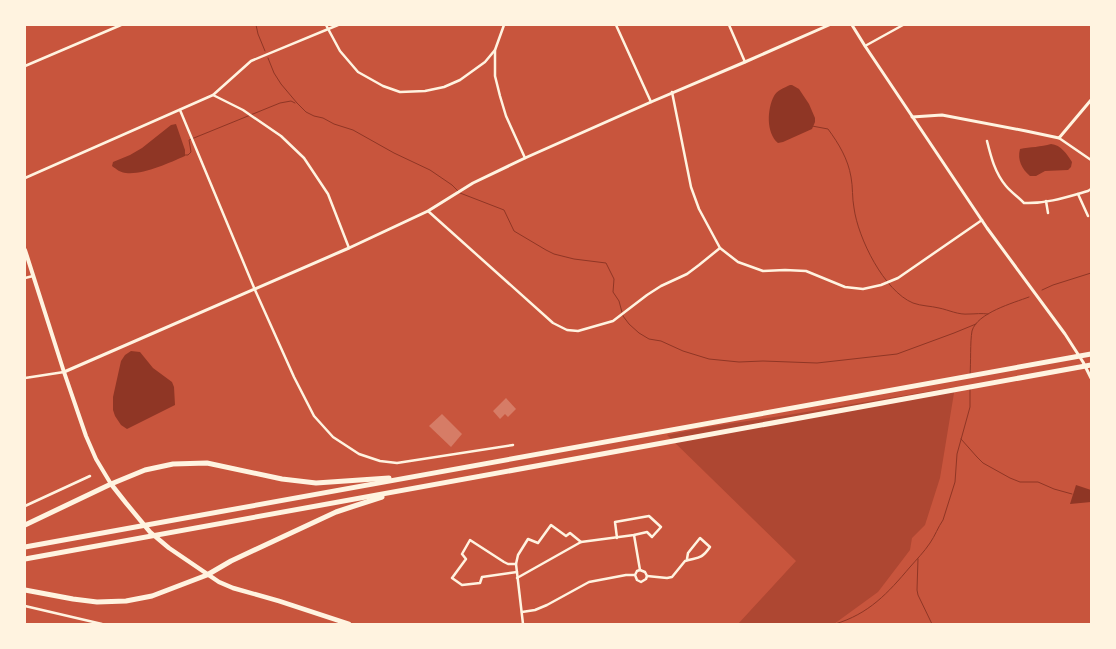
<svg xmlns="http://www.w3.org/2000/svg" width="1116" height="649" viewBox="0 0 1116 649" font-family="'Open Sans',sans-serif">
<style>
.green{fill:#ae4732}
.water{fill:#8f3625}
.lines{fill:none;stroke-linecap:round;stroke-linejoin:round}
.stream{stroke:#8f3625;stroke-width:1}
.building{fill:#d67c66}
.minor{stroke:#fff3e0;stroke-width:2.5}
.tertiary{stroke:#fff3e0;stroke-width:3}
.secondary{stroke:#fff3e0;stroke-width:4}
.primary{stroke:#fff3e0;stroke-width:4.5}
.motorway{stroke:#fff3e0;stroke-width:5}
</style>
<rect width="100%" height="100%" fill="#c8553d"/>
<polygon class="green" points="955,387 940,478 925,525 912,538 910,550 878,592 834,624 738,624 796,561 667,435 707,427 788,415"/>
<g class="water">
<path d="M790 85H792L799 89 809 104 815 118V122L812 129 783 142 778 143C766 133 767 109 774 96 777 90 784 88 790 85Z"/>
<path d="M176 124 185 150V156C169 163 143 175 126 173 121 173 116 169 112 166L113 162 130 155 142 148 171 125Z"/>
<path d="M1051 144C1061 145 1067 154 1072 162L1071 167 1068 170 1045 171 1036 176H1030C1022 169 1017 160 1020 149 1030 147 1041 147 1051 144Z"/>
<polygon points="131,351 140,352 153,368 172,382 174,387 175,405 127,429 121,425 115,416 113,410 113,397 121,361 125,355"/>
<polygon points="1076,485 1091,490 1091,502 1070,504"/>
</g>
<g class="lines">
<g class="stream">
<polyline points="256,25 258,34 265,51"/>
<polyline points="268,58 274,73 281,84 297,103 306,112 314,116 323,118 334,124 353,130 394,153 430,170 452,185 460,193 504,210 514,231 546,250 554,254 574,259 606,263 614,279 613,292 619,301 623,316 629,324 639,333 649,339 661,341 683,351 709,359 739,362 763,361 817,363 897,354 954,333 976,324"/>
<path d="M812 126 828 129C839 144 848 159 851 177 853 187 852 198 854 208 858 238 884 291 913 303 921 306 931 306 939 308 949 310 958 315 969 314 976 314 981 313 988 314"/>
<polyline points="184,155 188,155 191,152 189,140 280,103 291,101 295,103"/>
<polyline points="1042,290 1053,285 1091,273"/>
<path d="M970 375C971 363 970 342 972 331 977 313 1013 303 1029 297"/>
<polyline points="961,439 977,457 983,463 1010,478 1020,482 1038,482 1054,489 1072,494"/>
<polyline points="918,559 917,590 918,595 932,624"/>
<path d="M835 624C869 614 888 593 910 567 917 559 924 552 930 543 935 536 938 527 943 520L955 482 957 454 970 407V389"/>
</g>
</g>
<g class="building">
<polygon points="506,398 516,409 508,417 505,414 500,419 493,411"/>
<polygon points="442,414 462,434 451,447 429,426"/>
</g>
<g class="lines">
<g class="minor">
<polyline points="326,25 340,51 358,72 383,86 400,92 425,91 444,87 460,80 485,62 495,50"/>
<polyline points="504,25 495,50 495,76 500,96 506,116 525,158"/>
<polyline points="616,25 651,102"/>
<polyline points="729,25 745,62"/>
<polyline points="865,46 903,25"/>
<polyline points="25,66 121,25"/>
<polyline points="672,92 691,187 699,209 720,248 738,262 763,271 785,270 806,271 845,287 863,289 881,285 898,278 982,220"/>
<polyline points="213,95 243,110 281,136 304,158 328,194 349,248"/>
<polyline points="180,110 255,290 294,377 314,416 333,437 359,454 380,461 397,463 513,445"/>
<polyline points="1059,138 1091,160"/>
<path d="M987 141C991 157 995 173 1006 186 1011 192 1018 197 1024 203 1046 204 1067 197 1088 191L1091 189"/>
<polyline points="25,178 213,95 251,61 338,25"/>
<polyline points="1078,194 1088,216"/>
<polyline points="1046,201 1048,213"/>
<polyline points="428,211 553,323 567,330 578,331 613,321 647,295 661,286 687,274 699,265 720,248"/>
<polyline points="25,278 33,276"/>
<polyline points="25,378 64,372"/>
<polyline points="25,506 90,476"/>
<polyline points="634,535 640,570"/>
<polyline points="516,564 508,564 504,562 470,540 462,554 466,559 452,578 462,585 480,583 482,577 517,572"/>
<path d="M647 576 667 578 672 577 685 561C698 557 701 560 710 547L700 538 688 553 687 559"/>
<polyline points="517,578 581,542 634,535 647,532 652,537 661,527 649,516 615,522 617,538"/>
<polyline points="25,606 102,624"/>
<polyline points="522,612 535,610 547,605 589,582 626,575 635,575 637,571 640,570 645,572 647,576 646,579 641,582 637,580 635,575"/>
<polyline points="523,624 516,564 518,555 528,539 538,543 551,525 566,536 570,533 581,542"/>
</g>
<g class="tertiary">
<polyline points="852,25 865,46 987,228 1065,334 1083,362 1091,378"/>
<polyline points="912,117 942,115 1026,131 1059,138 1091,100"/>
<polyline points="64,372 349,248 428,211 473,183 525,158 651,102 745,62 829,25"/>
</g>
<polyline class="secondary" points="25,250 64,372 86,436 96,459 111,484"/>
<polyline class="primary" points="111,484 126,503 150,532 169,548 219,582 233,588 279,601 349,624"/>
<g class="motorway">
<polyline points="25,525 111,484 145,470 173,464 207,463 282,479 316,483 389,478"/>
<polyline points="25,547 1091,354"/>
<polyline points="25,559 1091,365"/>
<polyline points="25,590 73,599 97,602 126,601 152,596 207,575 231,561 336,512 382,497"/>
</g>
</g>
<rect width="1116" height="649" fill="none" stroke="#fff3e0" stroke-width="52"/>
</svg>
